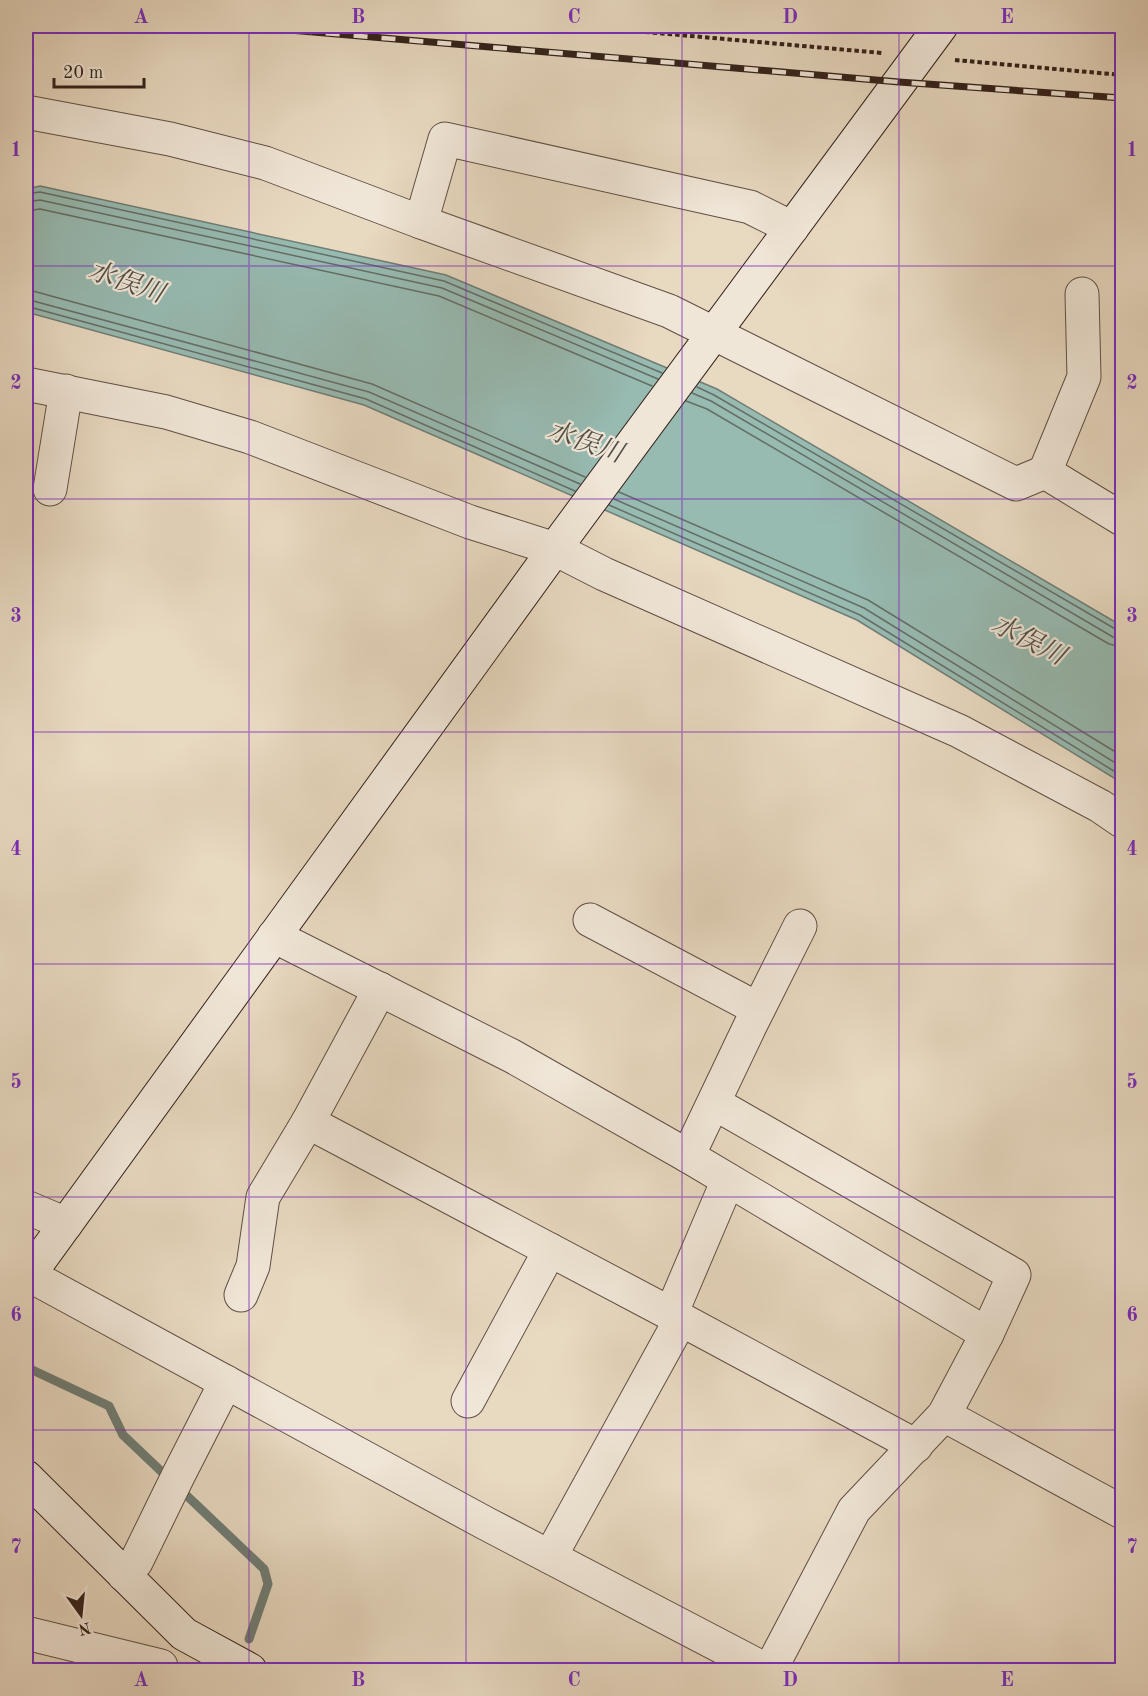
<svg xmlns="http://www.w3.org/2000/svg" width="1148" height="1696" viewBox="0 0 1148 1696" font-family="'Old Standard TT','Noto Serif JP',serif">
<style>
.water{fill:#97bab1;stroke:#6f7d75;stroke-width:1.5}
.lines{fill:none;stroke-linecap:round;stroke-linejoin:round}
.shore{stroke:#646e66;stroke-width:1.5}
.stream{stroke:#6f7d75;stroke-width:9}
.street-casing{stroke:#604f44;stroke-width:35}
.secondary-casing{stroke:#32211b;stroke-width:35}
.path{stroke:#32211b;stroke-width:4;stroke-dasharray:4.5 3;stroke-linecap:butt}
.street{stroke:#f0e6d7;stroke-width:33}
.secondary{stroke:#f0e6d7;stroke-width:33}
.rail-casing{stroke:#32211b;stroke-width:7}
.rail{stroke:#f0e6d7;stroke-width:4.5;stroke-dasharray:14;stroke-linecap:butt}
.grid{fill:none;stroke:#7b2cbf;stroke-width:1.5;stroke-opacity:0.55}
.labels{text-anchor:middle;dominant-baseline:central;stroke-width:4.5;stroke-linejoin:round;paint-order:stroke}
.water-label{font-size:26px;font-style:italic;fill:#504f48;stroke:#f0e6d7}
.neatline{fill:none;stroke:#7b2cbf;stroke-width:2}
.grid-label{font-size:20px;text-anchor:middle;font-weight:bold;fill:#7b2cbf}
</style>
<rect width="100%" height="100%" fill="#e8d9c1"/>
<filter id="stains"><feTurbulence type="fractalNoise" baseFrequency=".00333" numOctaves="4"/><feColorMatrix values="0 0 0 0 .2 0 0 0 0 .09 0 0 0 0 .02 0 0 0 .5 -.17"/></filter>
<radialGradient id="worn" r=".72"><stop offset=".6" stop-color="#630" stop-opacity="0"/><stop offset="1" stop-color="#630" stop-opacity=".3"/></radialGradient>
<polygon class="water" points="40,186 446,275 717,389 1122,626 1122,783 857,620 364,405 26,312 26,189"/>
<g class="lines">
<g class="shore">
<polyline points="26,194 40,192 444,281 662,373"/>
<polyline points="26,202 40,200 442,288 658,379"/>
<polyline points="26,211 40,209 439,296 652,386"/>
<polyline points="26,290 33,291 372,384 585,477"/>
<polyline points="26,299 369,392 580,484"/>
<polyline points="26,306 366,399 575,491"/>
<polyline points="697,387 714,395 1117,630 1122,631"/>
<polyline points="692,393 711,401 1113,637 1122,638"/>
<polyline points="686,401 707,409 1109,644 1122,647"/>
<polyline points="619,492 868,600 1122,756"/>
<polyline points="614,499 864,608 1122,767"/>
<polyline points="609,505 860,615 1122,776"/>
</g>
<polyline class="stream" points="26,1367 109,1406 123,1435 264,1569 268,1584 249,1639"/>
<g class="street-casing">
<g id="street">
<polyline points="26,112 170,139 265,163 421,222 445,139 750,207 792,228"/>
<polyline points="421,222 669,311 1016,484 1045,472 1122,519"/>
<polyline points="26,384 166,412 250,437 470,522 555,549 604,574 959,731 1100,806 1122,821"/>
<polyline points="1045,472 1084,377 1082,294"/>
<polyline points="50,489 66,391"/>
<polyline points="590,920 758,1009"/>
<polyline points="274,936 512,1056 688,1156 987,1334 944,1415 854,1510 770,1670"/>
<polyline points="380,989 308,1122 671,1314 728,1180"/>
<polyline points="714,1103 1014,1275 987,1334"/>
<polyline points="688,1156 750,1026 800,926"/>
<polyline points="26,1207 66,1224"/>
<polyline points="29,1275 485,1523 766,1670"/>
<polyline points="241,1295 253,1266 263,1197 308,1122"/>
<polyline points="671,1314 916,1446"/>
<polyline points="468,1401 550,1250"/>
<polyline points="944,1415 1122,1512"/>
<polyline points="550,1557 681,1319"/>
<polyline points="124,1575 136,1562 178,1476 226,1382"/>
<polyline points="26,1633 161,1666"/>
</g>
</g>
<g class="secondary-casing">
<g id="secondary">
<polyline points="26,1279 562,539 941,26"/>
<polyline points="26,1477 184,1634 250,1670"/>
</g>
</g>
<g class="path">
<polyline points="578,26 882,53"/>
<polyline points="955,60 1122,75"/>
</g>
<use href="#street" class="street"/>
<use href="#secondary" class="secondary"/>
<g class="rail-casing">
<polyline id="rail" points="242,26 899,82 1122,98"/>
</g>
<use href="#rail" class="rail"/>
</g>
<path class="grid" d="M249 26V1670M466 26V1670M682 26V1670M899 26V1670M26 266H1122M26 499H1122M26 732H1122M26 964H1122M26 1197H1122M26 1430H1122"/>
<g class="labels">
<g class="water-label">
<text transform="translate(126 283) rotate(19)">水俣川</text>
<text transform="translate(585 443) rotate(19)">水俣川</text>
<text transform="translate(1028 641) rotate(27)">水俣川</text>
</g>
</g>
<rect width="1148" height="1696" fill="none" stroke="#e8d9c1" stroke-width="66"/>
<g transform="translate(81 1615) rotate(165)" stroke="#f0e6d7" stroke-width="4.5" paint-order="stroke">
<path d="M0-4.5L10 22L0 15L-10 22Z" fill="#32211b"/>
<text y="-9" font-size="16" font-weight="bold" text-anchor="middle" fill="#32211b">N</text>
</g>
<path d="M54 78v9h90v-9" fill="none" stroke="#32211b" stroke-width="3"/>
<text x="63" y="78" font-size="18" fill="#32211b" stroke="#f0e6d7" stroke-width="4.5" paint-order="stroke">20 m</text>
<rect x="33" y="33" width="1082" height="1630" class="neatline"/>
<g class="grid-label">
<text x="141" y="23">A</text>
<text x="358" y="23">B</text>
<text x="574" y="23">C</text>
<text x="790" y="23">D</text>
<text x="1007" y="23">E</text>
<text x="16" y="156">1</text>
<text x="1132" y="156">1</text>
<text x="16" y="389">2</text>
<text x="1132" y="389">2</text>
<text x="16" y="622">3</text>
<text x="1132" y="622">3</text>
<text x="16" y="855">4</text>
<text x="1132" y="855">4</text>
<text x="16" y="1088">5</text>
<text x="1132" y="1088">5</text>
<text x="16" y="1321">6</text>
<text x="1132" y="1321">6</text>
<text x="16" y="1553">7</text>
<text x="1132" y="1553">7</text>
<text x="141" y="1686">A</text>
<text x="358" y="1686">B</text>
<text x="574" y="1686">C</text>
<text x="790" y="1686">D</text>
<text x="1007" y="1686">E</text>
</g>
<rect width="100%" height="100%" filter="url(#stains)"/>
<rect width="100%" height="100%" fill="url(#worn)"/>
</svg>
